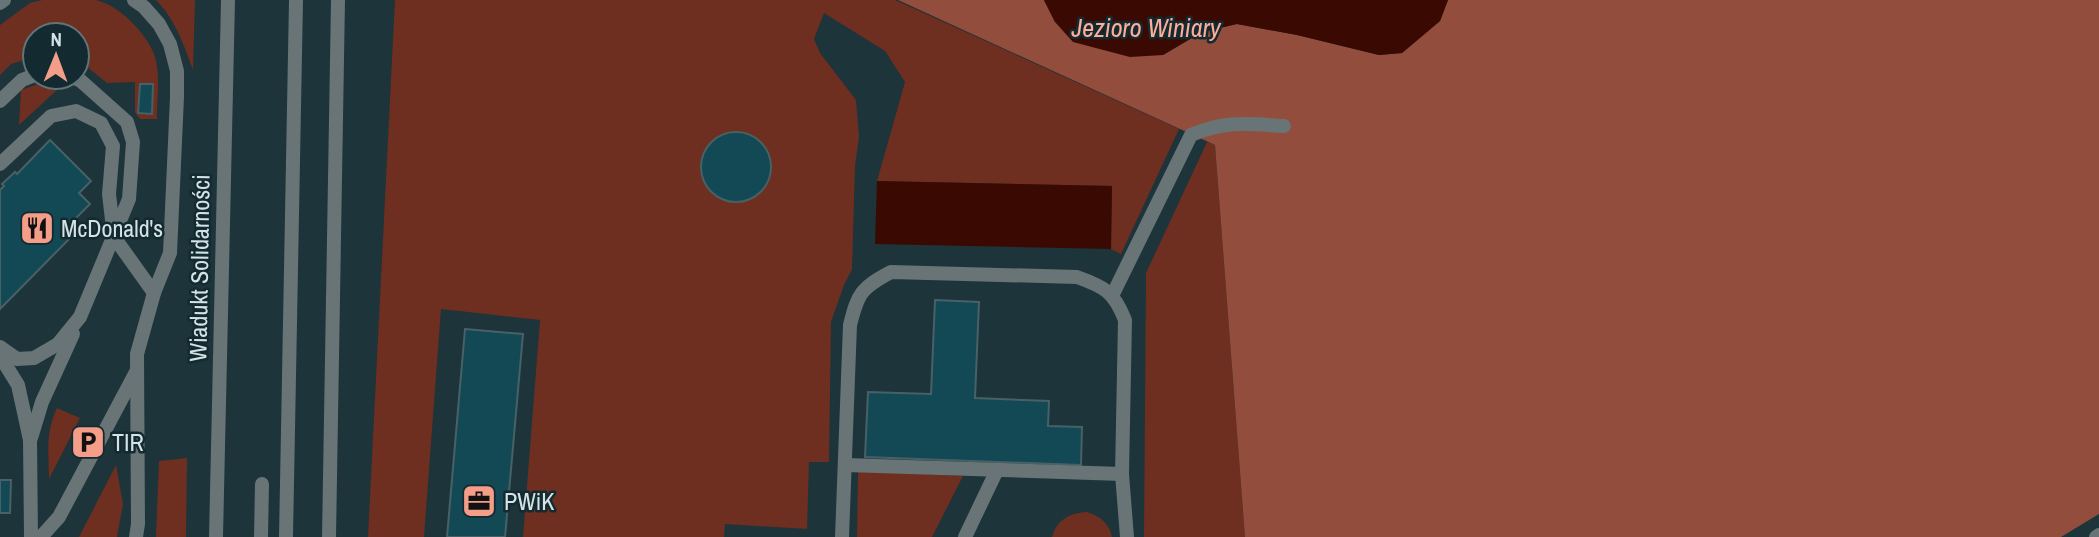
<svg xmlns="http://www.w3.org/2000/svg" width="2099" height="537" viewBox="0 0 2099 537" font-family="'Archivo Narrow',sans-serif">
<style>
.green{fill:#6e2e20}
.forest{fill:#924d3d}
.water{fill:#3a0a02}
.building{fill:#124954;stroke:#486167;stroke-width:2}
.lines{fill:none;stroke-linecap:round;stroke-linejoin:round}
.service{stroke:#687476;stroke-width:14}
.minor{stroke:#687476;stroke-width:14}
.tertiary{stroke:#687476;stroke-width:14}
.labels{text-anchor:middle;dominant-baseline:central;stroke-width:5;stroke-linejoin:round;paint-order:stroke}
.poi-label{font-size:24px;fill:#d5e3e6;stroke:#122a30;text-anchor:start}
.street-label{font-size:24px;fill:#d5e3e6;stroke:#122a30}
.water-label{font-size:26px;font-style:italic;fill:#ffad99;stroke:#122a30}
</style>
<rect width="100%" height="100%" fill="#1c343a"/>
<g class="green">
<path d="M42 0C57 0 83 0 96 0 119 5 146 33 154 54 161 73 157 99 157 119H140L135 112V82L107 83 87 67 77 63V35H35V57L11 64 0 75V25L30 3Z"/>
<path d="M156 0H195L193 70C184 45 175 19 156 0Z"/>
<polygon points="395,0 895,0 1179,129 1121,254 1111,249 1112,186 877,181 905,82 885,51 824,13 814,39 820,53 856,100 859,137 855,166 852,269 844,285 831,322 829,462 809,462 807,529 725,524 724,537 523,537 540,320 441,309 424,537 368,537"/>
<polygon points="38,84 52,85 59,88 19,125 21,90"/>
<polygon points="1207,142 1215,145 1245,537 1144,537 1146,273"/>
<path d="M57 408 80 418 49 479C49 451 45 434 57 408Z"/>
<polygon points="187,458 186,537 156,537 159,461"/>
<polygon points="116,465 123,504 117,537 79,537"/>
<polygon points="858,471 963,476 932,537 857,537"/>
<path d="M1087 512C1100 516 1109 523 1112 537H1052C1057 519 1070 513 1087 512Z"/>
</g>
<polygon class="forest" points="898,0 1044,0 1055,22 1163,55 1202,32 1237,24 1297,35 1379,55 1402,53 1440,21 1448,0 2099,0 2099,514 2061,537 1245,537 1215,145"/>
<g class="water">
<polygon points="1044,0 1448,0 1440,21 1402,53 1379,55 1297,35 1237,24 1202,32 1163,55 1130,57 1073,42 1055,22"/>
<polygon points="877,181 1112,186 1111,249 875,244"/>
</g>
<g class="building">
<polygon points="140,84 153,84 152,114 138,113"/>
<circle cx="736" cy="167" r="35"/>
<polygon points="50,140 91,181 79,193 90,204 70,224 77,231 0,309 0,190 4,186 2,184 15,172 17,174"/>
<polygon points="935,300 979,302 975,398 1049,401 1048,426 1082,427 1081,465 865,457 868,392 931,394"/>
<polygon points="465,329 523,334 505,537 447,537"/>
<polygon points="0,480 11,480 10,513 0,513"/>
</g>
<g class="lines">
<g class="service">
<polyline points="134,0 144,7 159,24 170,44 177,71 177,97 170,253 154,293 137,354 138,524 136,537"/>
<polyline points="0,3 4,0"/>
<polyline points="0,101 22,80 35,75"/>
<polyline points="0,164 51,116 76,111 101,123 113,146 109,194 114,237 154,293"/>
<path d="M1112 296 1191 135C1226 120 1248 124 1284 126"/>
<polyline points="0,347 17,359 34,358 58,344 80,317 129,199 133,142 127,122 81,81 73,77"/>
<polyline points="0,356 18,385 30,440 31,537"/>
<polyline points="31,438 42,402 73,334"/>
<polyline points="846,465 1122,474"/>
<polyline points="41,537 59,517 136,372"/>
<polyline points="261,537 262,484"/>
<polyline points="329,537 338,0"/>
<path d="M842 537 850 325C858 293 861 288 891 272L1077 277C1105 287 1114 292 1125 320L1122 474 1127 537"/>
<polyline points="965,537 997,470"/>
</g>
<polyline class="minor" points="2096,537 2099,535"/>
<g class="tertiary">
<polyline points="216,537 228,0"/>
<polyline points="286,537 296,0"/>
</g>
</g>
<defs>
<g id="restaurant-square" transform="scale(1.75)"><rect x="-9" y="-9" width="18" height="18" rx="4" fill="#f49e89" stroke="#122a30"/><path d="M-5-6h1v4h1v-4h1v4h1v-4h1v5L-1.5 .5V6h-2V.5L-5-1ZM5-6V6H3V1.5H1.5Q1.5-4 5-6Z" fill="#111"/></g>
<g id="parking-square" transform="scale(1.75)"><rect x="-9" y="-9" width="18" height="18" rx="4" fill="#f49e89" stroke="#122a30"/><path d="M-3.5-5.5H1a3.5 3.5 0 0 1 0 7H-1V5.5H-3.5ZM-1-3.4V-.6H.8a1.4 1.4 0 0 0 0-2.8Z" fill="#111"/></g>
<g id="office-square" transform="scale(1.75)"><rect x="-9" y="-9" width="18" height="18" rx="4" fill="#f49e89" stroke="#122a30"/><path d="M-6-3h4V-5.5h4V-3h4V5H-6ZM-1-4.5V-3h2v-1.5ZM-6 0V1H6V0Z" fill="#111"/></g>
</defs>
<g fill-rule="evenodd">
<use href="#restaurant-square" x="37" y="228"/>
<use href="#parking-square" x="88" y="442"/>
<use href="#office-square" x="479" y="501"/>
</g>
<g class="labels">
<g class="poi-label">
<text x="61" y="228">McDonald's</text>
<text x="112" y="442">TIR</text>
<text x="504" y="501">PWiK</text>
</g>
<g class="street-label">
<text transform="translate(199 268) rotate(-89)">Wiadukt Solidarności</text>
</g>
<g class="water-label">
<text x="1146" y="27">Jezioro Winiary</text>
</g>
</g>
<g transform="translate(56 56) rotate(1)"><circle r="33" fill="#122a30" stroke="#607479" stroke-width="2"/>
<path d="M0-5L12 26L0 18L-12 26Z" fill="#f49e89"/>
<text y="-10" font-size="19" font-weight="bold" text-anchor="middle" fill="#d5e3e6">N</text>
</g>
</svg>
